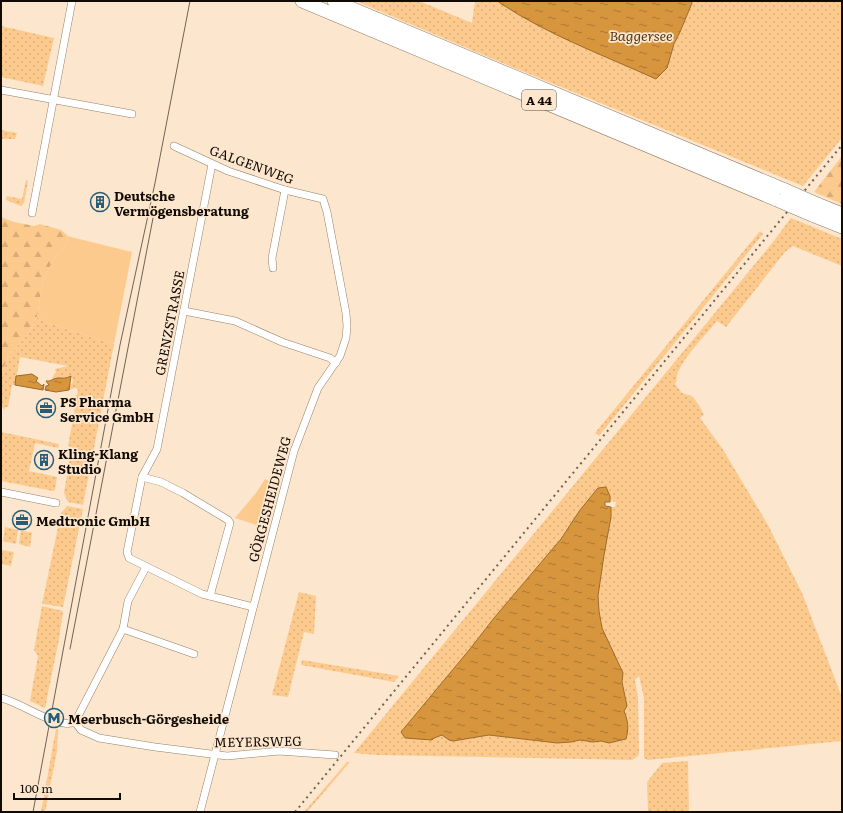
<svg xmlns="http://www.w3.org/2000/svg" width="843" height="813" viewBox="0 0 843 813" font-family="Literata,serif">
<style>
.grass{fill:url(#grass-dots);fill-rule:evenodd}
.forest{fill:url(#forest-firs)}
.green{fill:#fdca8e}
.water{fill:url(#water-ripples);stroke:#9c6b2c}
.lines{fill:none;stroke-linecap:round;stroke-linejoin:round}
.minor-casing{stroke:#948069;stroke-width:8}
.motorway-casing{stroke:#948069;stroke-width:14}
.minor{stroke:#fff;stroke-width:7}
.motorway{stroke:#fff;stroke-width:13}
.tram{stroke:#706355;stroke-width:1}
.rail{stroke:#706355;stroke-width:2;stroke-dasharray:2 4;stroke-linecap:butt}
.motorway-bridge-casing{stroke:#948069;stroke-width:14;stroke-linecap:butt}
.motorway-bridge{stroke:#fff;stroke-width:13}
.labels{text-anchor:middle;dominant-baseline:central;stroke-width:3.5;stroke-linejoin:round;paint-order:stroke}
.shield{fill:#fce6cd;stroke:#584c40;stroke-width:1}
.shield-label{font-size:12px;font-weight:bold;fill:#110a03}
.street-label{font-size:13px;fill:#110a03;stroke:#fce6cd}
.poi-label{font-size:13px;font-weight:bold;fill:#110a03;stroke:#fce6cd;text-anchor:start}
.water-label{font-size:14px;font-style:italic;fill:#553a16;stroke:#fce6cd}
</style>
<defs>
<pattern id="grass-dots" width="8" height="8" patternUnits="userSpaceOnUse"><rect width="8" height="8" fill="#fdca8e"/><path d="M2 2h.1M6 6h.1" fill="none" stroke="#d8ac79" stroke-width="1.8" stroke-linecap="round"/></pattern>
<pattern id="forest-firs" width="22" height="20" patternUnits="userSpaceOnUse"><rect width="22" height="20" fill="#fdca8e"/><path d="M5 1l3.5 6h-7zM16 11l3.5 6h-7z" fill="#d8ac79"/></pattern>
<pattern id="water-ripples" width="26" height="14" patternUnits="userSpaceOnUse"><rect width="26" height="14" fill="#d7953d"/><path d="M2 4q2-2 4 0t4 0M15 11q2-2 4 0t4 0" fill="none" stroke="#ad7831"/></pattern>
</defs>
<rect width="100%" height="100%" fill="#fce6cd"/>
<g class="grass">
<path d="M356 1H419L472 23 475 1H499L500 3C548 35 603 55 656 79L671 53 692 3 691 1H842V138L803 186 500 62Z"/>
<polygon points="1,26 54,38 43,86 1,77"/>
<polygon points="1,130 17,133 15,139 1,139"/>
<polygon points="26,180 28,181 24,203 21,206 6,200 7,196 22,199"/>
<path d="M791 218 842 239V266L793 246 785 252 726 327 717 321C704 337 687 353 678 372 676 376 678 380 675 384L682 393 692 396 699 405 704 415 700 418 722 448 768 525 802 593 842 697V741L648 760 644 758V698L639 676 635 680 638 697 639 752 638 756 632 760 376 755 354 753 773 242ZM610 496V501L616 502 615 507H611V517L604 555 598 596 599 611 602 628 622 673V682L626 698 624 711 627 718 624 740 609 743 601 741 593 742 580 740 571 742 557 743 489 735 453 741 449 740 442 735C438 735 434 737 432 740L401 732 470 649 494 618 561 539 567 529Z"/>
<polygon points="760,231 763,234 599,436 595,433"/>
<polygon points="37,317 45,322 114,344 83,505 68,502 64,493 72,447 68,446 77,397 74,396 77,395 78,389 75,388 69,390 70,384 72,384 73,380 71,376 64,379 59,378 54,380 52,378 56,372 55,369 68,366 20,357 15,385 12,385 8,407 5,407 5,410 1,406 1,375 8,357 28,334"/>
<polygon points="1,432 59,444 58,448 35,443 29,471 57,477 55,490 53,491 1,481"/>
<polygon points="67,506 83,509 63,607 42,604 61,513"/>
<polygon points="5,527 18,530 16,544 3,541"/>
<polygon points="21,530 32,533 30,547 19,544"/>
<polygon points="1,550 14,552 11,566 1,564"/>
<polygon points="299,592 316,596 314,634 304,632 288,697 272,695"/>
<polygon points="42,606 63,611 59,639 45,708 30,701 38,656 34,650"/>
<polygon points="302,660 399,676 394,682 301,665"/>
<polygon points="56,729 58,730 57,751 45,812 41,812"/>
<polygon points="688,761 689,812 648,812 647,782 662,763"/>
<polygon points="347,762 350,762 307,812 304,812"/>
</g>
<g class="forest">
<polygon points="842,156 842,204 814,192"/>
<polygon points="1,217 14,222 34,226 40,224 61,230 67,235 68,242 55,257 43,280 37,317 28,334 8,357 1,375"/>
</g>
<g class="green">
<polygon points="67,236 132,252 114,344 45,322 37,317 43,280 55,257 68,242"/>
<polygon points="265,479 274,484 278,488 266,528 235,518 256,493"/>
</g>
<g class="water">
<path d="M499 1H691L692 3 680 32 674 44 667 68 656 79C603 55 548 35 500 3Z"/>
<polygon points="32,374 38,378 36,381 42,386 44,384 43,390 15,385 16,376"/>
<path d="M71 376 69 390 56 392 45 390 46 386 49 385 46 381C51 382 53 378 58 378 64 378 65 379 71 376Z"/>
<path d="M606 487 610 496V502H605V506L611 507V517L604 555 598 596 599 611 602 628 623 673 622 682 627 706 624 711C628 720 629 729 626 739L609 743 601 741 593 742 580 740 571 742 557 743 489 735 453 741 449 740 442 735 434 738 432 740 405 738 401 732 470 649 494 618 561 539 580 510 598 488Z"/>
</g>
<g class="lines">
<g class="minor-casing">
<g id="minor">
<polyline points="1,90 132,114"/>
<polyline points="174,146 228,171 285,190 323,199 327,212 346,313 347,326 346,338 340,356 318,388 294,451 200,812"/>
<polyline points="212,164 157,449 142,477 127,552 129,558 202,594 253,607"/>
<polyline points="32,213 72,1"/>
<polyline points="273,268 272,258 285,190"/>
<polyline points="184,311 235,321 282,342 330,358 336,363"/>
<polyline points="142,477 161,482 183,493 228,520 230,523 210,596"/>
<polyline points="1,492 56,503"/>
<polyline points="123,629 194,654"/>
<path d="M1 698C21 702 57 730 75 722L81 730 99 738 155 747 227 756 279 751 335 755"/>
<polyline points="75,722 123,629 128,601 146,567"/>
</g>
</g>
<g class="motorway-casing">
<g id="motorway">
<polyline points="302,1 777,200"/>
<polyline points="334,1 785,190"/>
<polyline points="817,204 842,214"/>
<polyline points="812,215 842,227"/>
</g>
</g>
<use href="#minor" class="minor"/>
<use href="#motorway" class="motorway"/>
<g class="tram">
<polyline points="70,649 154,213"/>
<polyline points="33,812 120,345 155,183 190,1"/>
</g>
<polyline class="rail" points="295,812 842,145"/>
<g class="motorway-bridge-casing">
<g id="motorway-bridge">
<polyline points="785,190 817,204"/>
<polyline points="777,200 812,215"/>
</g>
</g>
<use href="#motorway-bridge" class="motorway-bridge"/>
</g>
<defs>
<g id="building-ring" transform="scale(1)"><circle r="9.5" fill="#fce6cd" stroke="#275d78" stroke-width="1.5"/><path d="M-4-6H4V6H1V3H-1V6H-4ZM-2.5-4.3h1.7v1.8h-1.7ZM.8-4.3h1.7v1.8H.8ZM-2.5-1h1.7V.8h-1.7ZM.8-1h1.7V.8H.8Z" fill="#275d78"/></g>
<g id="office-ring" transform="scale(1)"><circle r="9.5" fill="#fce6cd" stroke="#275d78" stroke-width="1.5"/><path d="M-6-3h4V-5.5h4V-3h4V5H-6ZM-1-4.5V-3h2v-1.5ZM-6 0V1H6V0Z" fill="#275d78"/></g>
<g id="metro-ring" transform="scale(1)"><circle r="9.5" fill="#fce6cd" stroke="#275d78" stroke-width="1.5"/><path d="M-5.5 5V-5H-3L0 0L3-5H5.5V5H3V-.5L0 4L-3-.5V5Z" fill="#275d78"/></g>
</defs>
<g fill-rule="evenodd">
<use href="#building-ring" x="100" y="202"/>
<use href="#office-ring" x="46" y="408"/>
<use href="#building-ring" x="44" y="460"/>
<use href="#office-ring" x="22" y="520"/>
<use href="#metro-ring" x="54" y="718"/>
</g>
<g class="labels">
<rect class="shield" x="522" y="90" width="34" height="20" rx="3"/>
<g class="shield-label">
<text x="539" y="100">A 44</text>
</g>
<g class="street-label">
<text transform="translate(252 164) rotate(20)">GALGENWEG</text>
<text transform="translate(169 323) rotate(-79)">GRENZSTRASSE</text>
<text transform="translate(269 499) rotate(-75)">GÖRGESHEIDEWEG</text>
<text transform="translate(258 741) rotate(-1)">MEYERSWEG</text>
</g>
<g class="poi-label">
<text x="114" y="195">Deutsche<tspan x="114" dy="15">Vermögensberatung</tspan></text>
<text x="60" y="401">PS Pharma<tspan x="60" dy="15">Service GmbH</tspan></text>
<text x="58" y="453">Kling-Klang<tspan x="58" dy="15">Studio</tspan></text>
<text x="36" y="520">Medtronic GmbH</text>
<text x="68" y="718">Meerbusch-Görgesheide</text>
</g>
<g class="water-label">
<text x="641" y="35">Baggersee</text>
</g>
</g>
<rect width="843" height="813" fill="none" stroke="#110a03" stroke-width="4"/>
<path d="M14 793v6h106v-6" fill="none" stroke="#110a03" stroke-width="2"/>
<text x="20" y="793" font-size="12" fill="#110a03" stroke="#fce6cd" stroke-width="3" paint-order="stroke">100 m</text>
</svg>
